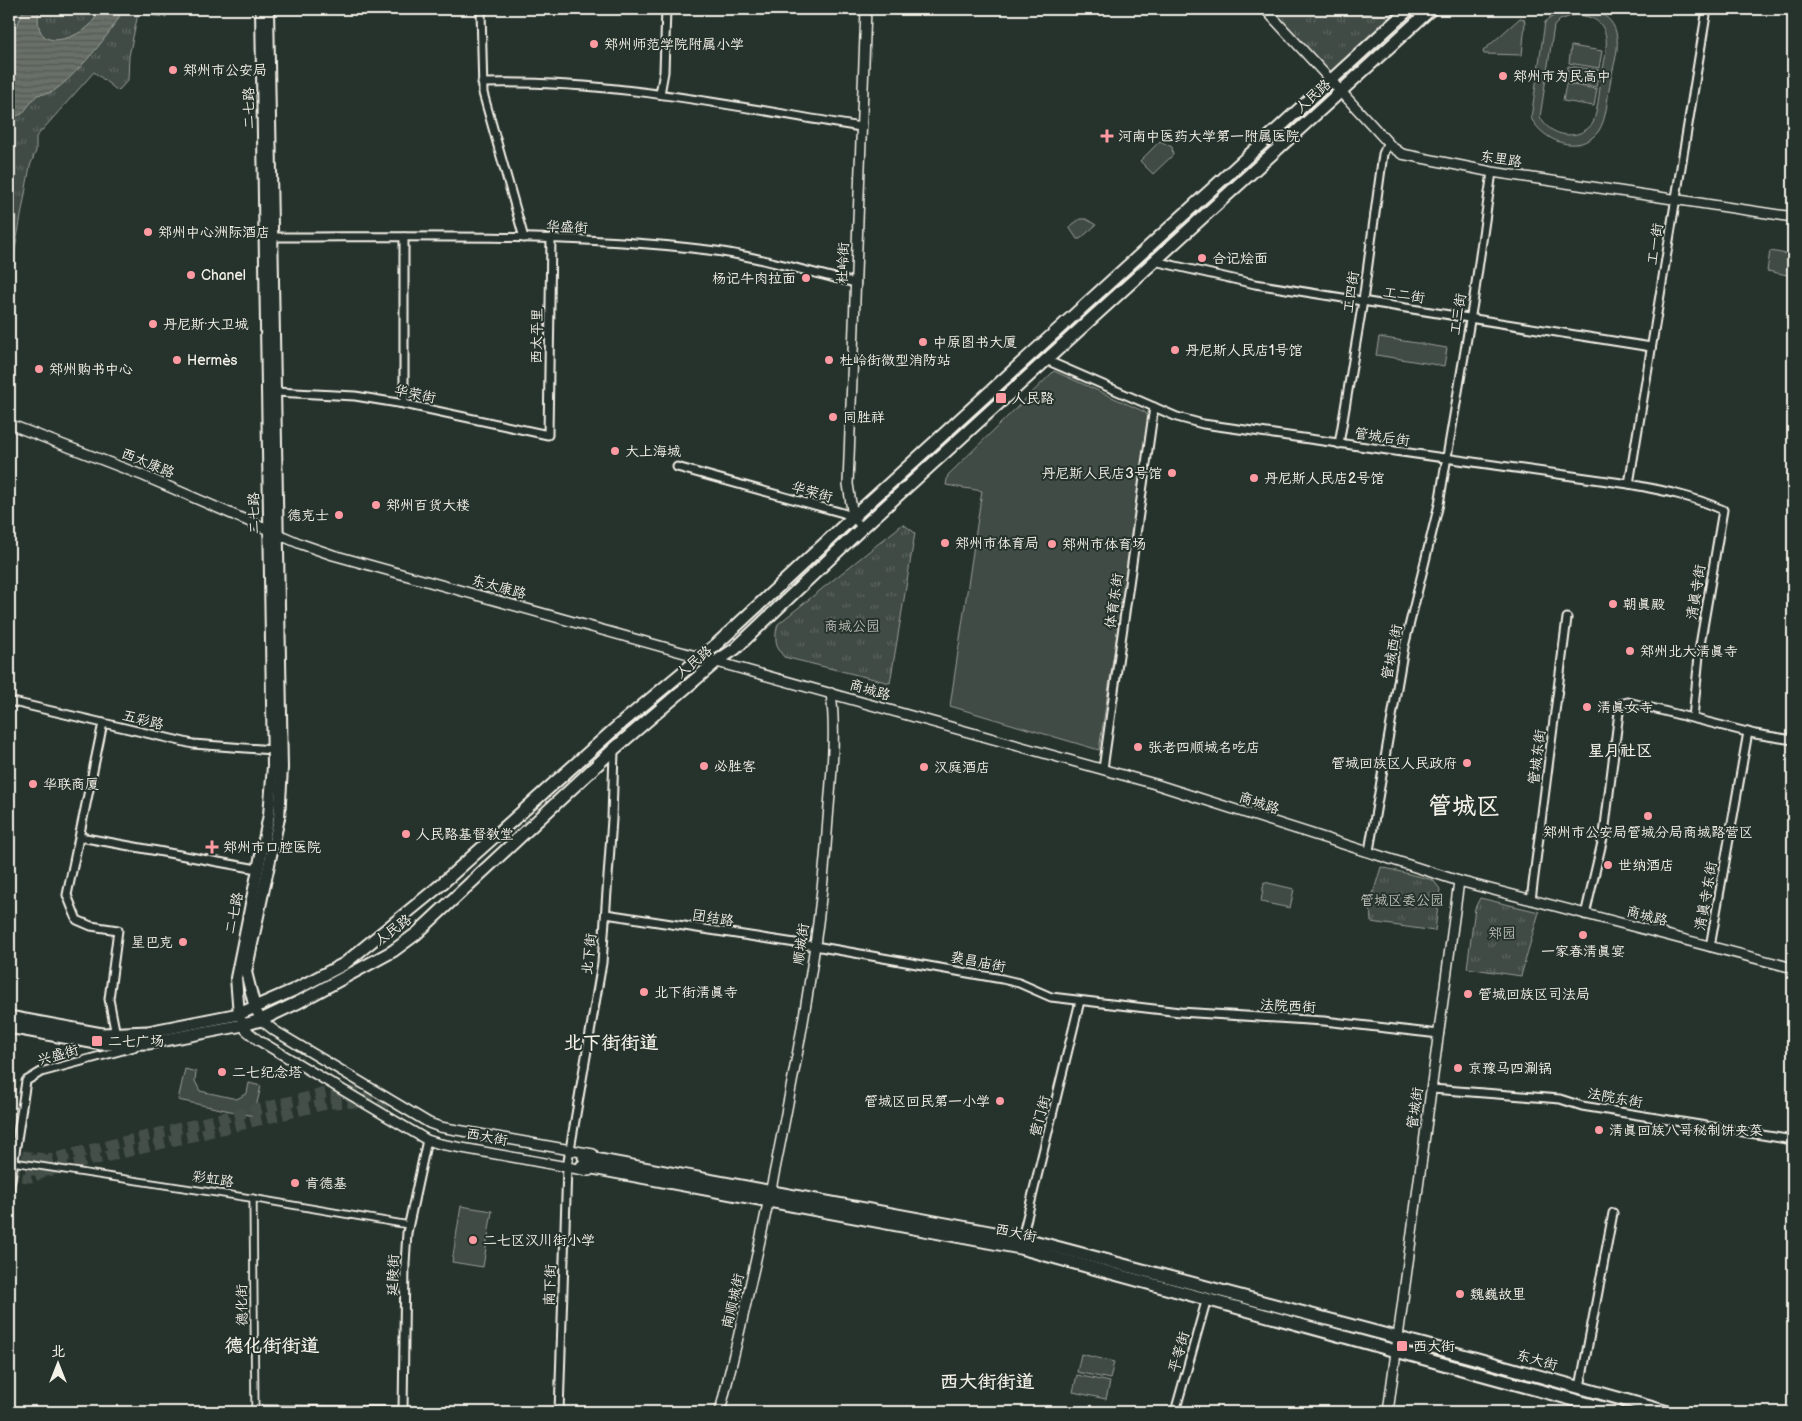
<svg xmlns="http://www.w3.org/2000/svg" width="1802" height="1421" viewBox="0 0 1802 1421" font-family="'Balsamiq Sans','LXGW WenKai TC',sans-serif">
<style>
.grass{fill:#414b45;stroke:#9a9e96;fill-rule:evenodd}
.park{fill:url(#park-tufts);stroke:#9a9e96}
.water{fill:url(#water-rules);stroke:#9fa39b}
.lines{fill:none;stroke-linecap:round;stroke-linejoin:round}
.tertiary-tunnel{stroke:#455049;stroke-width:9;stroke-dasharray:9 4.5;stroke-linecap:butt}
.primary-tunnel{stroke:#455049;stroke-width:11;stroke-dasharray:11 5.5;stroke-linecap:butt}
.pedestrian-casing{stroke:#f4f1e8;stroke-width:9}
.minor-casing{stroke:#f4f1e8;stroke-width:11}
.tertiary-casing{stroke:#f4f1e8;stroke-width:12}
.secondary-casing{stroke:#f4f1e8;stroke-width:14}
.primary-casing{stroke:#f4f1e8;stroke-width:15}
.pedestrian{stroke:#26332d;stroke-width:5.5}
.minor{stroke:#26332d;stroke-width:7}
.tertiary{stroke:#26332d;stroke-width:9}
.secondary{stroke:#26332d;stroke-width:10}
.primary{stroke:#26332d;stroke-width:11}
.poi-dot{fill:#ff9aa2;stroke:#26332d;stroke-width:2}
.labels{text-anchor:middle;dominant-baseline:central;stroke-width:4;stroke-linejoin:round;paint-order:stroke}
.poi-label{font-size:14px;fill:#f4f1e8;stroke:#26332d;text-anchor:start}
.street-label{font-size:14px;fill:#f4f1e8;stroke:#26332d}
.park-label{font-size:14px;fill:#bebfb7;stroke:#26332d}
.quarter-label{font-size:16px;font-weight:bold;fill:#f4f1e8;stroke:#26332d}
.district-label{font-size:19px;font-weight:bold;fill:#f4f1e8;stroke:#26332d}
.town-label{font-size:24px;font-weight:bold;fill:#f4f1e8;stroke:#26332d}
</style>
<defs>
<pattern id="park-tufts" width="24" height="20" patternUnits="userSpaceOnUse" patternTransform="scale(1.25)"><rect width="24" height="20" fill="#414b45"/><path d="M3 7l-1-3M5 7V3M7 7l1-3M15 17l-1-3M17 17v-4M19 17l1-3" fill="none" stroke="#5d6560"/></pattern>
<pattern id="water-rules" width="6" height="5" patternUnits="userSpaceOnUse" patternTransform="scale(1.25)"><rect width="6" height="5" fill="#676f68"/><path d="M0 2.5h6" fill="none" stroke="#565a55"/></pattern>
</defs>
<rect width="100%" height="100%" fill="#26332d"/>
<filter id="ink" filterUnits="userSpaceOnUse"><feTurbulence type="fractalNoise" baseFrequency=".02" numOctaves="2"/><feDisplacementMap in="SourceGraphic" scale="10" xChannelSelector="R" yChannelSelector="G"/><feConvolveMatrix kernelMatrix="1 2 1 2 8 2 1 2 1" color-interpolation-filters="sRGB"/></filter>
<g filter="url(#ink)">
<g class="grass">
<path d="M1563 9C1585 8 1614 9 1617 38 1619 52 1612 70 1610 84 1607 99 1607 119 1598 132 1578 156 1543 141 1531 118L1545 22ZM1574 15C1618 16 1606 51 1601 80 1599 94 1598 109 1593 123 1579 142 1550 137 1540 117L1554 26 1560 20Z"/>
<polygon points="1520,18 1524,19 1525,23 1522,55 1484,54 1483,51"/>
<polygon points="1571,46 1602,51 1599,68 1569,63"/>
<polygon points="1568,66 1599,70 1596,87 1566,83"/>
<polygon points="1566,84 1597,89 1594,106 1563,101"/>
<polygon points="1160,141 1172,147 1173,155 1153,174 1140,161"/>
<polygon points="1080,219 1086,219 1096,225 1080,239 1077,239 1069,227"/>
<polygon points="1770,251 1793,255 1793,276 1767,271"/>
<polygon points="1379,337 1447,348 1444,366 1376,355"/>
<polygon points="1054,371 1145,412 1150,420 1099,750 950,706 982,491 946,485 948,475"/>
<polygon points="1264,882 1294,889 1290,908 1261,902"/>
<polygon points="185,1069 196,1072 195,1081 200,1091 237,1099 247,1093 249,1083 261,1086 254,1116 178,1100"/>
<polygon points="461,1206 492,1211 483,1267 452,1262"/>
<polygon points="1081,1354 1114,1362 1110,1379 1077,1372"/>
<polygon points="1077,1375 1110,1382 1106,1399 1073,1392"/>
</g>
<g class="park">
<polygon points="9,9 167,9 166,17 138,14 129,56 128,80 118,91 94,72 36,137 36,151 30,166 9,283"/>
<polygon points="1271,9 1391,15 1329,73"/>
<path d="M903 524 915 533 890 683 784 657C775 646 774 637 778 624Z"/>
<polygon points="1381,867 1433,880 1440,889 1435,931 1371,922 1370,904"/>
<polygon points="1480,898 1539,912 1521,976 1467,968 1475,908"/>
</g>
<path class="water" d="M24 9H39C38 17 37 29 43 35 53 47 81 34 90 25 94 20 98 14 101 9H123C115 30 72 80 52 92 48 94 42 94 37 95L22 114 9 119V35L18 24Z"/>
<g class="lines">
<g class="tertiary-tunnel">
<polyline points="9,1153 52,1159"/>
<polyline points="9,1176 31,1178 58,1169"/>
</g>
<g class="primary-tunnel">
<polyline points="9,1158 44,1161 330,1092 359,1092 392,1104"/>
<polyline points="9,1168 46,1171 330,1103 350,1102 368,1105"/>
</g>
<g class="pedestrian-casing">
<g id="pedestrian">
<polyline points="13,1162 257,1199 409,1225"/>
<polyline points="253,1198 255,1412"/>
<polyline points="255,1409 403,1410"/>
</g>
</g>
<g class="minor-casing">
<g id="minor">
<polyline points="481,9 483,93 524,238"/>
<polyline points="1394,9 1408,10"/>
<path d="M482 83C609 79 736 107 861 127"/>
<polyline points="660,94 664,72 666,9"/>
<path d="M274 237C418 237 564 233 708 250 758 256 807 272 856 283"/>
<polyline points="1154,261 1255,284 1651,347"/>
<path d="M1046 360 1177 417 1203 424 1629 484C1661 490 1693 496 1723 510L1700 645 1693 718"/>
<polyline points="275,392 355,396 404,404 548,435 551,238"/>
<polyline points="404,404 404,237"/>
<polyline points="1339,444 1363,301 1383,154 1388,143"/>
<polyline points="677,467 843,513 853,517 862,528"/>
<polyline points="1629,484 1707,9"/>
<polyline points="9,701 193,744 273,750"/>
<polyline points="103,723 67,895 77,920 91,926 118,930 109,999 116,1035"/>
<polyline points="1103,769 1154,407"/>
<polyline points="80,837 257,869"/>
<polyline points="1369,851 1404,647 1439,504 1474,297 1492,172"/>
<polyline points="1531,900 1567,618"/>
<polyline points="606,914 815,946 1002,979 1019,983 1051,997 1180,1012 1324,1021 1439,1034"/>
<polyline points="1585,915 1604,834 1620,704 1628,702 1755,734 1793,740"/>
<polyline points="1710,947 1748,732"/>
<polyline points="1432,1089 1560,1099 1582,1106 1793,1140"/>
<polyline points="9,1192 26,1081 41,1072 134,1047"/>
<polyline points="1022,1238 1080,1001"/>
<polyline points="1580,1387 1613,1213"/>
<polyline points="403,1412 405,1263 407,1233 427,1140"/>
<polyline points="559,1412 567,1167 602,963 612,819 614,750"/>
<polyline points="1175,1412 1207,1298"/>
</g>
</g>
<g class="tertiary-casing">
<g id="tertiary">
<polyline points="1265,9 1392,147 1402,154 1492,172 1793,217"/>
<polyline points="9,424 144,476 301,544 333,555 1155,784 1459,881 1793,968"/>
<polyline points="853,517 848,484 866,9"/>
<polyline points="255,1008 261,1020 275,1031 429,1123 440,1127 593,1154"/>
<polyline points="242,1021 246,1030 258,1040 427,1140 440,1144 589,1171"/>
<path d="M720 1412C746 1308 769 1204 789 1098 806 1011 821 922 827 833 830 786 837 740 831 693"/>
<polyline points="1388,1412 1459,881"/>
</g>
</g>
<g class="secondary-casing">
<g id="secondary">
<polyline points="255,1008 246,972 279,818 282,768 268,9"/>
<polyline points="239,1014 236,978 269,815 273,766 261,9"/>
</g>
</g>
<g class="primary-casing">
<g id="primary">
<polyline points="9,1017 102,1034 148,1032 239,1014 296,989 344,964 437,888 618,726 718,643 853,517 1409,9"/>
<polyline points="9,1027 102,1044 149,1043 243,1025 261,1020 299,1002 393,951 416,934 614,749 717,661 735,649 862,528 1431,9"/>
<polyline points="584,1157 1022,1238 1474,1358 1668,1412"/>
<polyline points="582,1166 1020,1248 1618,1412"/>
</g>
</g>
<use href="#pedestrian" class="pedestrian"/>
<use href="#minor" class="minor"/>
<use href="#tertiary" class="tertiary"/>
<use href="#secondary" class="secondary"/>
<use href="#primary" class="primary"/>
</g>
</g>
<g class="poi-dot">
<circle cx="594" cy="44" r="5"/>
<circle cx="173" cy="70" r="5"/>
<circle cx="1503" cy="76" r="5"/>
<path d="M1104.5 128.5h5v5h5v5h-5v5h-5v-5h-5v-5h5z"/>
<circle cx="148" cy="232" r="5"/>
<circle cx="1202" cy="258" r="5"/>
<circle cx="191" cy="275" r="5"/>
<circle cx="806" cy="278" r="5"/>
<circle cx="153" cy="324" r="5"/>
<circle cx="923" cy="342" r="5"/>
<circle cx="1175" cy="350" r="5"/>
<circle cx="177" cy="360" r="5"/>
<circle cx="829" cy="360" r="5"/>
<circle cx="39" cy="369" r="5"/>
<rect x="995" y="392" width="12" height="12" rx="2.5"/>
<circle cx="833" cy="417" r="5"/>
<circle cx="615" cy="451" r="5"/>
<circle cx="1172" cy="473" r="5"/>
<circle cx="1254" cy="478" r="5"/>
<circle cx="376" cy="505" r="5"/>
<circle cx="339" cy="515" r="5"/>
<circle cx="945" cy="543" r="5"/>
<circle cx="1052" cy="544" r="5"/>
<circle cx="1613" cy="604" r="5"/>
<circle cx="1630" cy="651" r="5"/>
<circle cx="1587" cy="707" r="5"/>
<circle cx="1138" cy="747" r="5"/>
<circle cx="1467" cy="763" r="5"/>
<circle cx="704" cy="766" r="5"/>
<circle cx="924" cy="767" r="5"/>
<circle cx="33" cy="784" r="5"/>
<circle cx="1648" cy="816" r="5"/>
<circle cx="406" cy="834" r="5"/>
<path d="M209.5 839.5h5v5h5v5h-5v5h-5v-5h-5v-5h5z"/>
<circle cx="1608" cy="865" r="5"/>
<circle cx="1583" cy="935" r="5"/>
<circle cx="183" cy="942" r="5"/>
<circle cx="644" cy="992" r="5"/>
<circle cx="1468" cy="994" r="5"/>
<rect x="91" y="1035" width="12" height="12" rx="2.5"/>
<circle cx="1458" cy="1068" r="5"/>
<circle cx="222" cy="1072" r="5"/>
<circle cx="1000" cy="1101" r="5"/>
<circle cx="1599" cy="1130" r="5"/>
<circle cx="295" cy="1183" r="5"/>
<circle cx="473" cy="1240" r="5"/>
<circle cx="1460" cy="1294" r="5"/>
<rect x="1396" y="1340" width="12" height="12" rx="2.5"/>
</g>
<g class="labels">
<g class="poi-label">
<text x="604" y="44">郑州师范学院附属小学</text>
<text x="183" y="70">郑州市公安局</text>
<text x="1513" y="76">郑州市为民高中</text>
<text x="1118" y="136">河南中医药大学第一附属医院</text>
<text x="158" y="232">郑州中心洲际酒店</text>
<text x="1212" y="258">合记烩面</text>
<text x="201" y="275">Chanel</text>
<text x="796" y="278" text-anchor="end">杨记牛肉拉面</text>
<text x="163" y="324">丹尼斯·大卫城</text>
<text x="933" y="342">中原图书大厦</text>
<text x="1185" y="350">丹尼斯人民店1号馆</text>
<text x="187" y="360">Hermès</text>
<text x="839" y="360">杜岭街微型消防站</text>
<text x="49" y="369">郑州购书中心</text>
<text x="1012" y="398">人民路</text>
<text x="843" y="417">同胜祥</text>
<text x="625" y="451">大上海城</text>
<text x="1162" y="473" text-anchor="end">丹尼斯人民店3号馆</text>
<text x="1264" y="478">丹尼斯人民店2号馆</text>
<text x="386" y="505">郑州百货大楼</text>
<text x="329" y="515" text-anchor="end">德克士</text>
<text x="955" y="543">郑州市体育局</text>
<text x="1062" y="544">郑州市体育场</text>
<text x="1623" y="604">朝真殿</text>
<text x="1640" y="651">郑州北大清真寺</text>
<text x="1597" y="707">清真女寺</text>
<text x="1148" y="747">张老四顺城名吃店</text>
<text x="1457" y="763" text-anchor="end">管城回族区人民政府</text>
<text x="714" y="766">必胜客</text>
<text x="934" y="767">汉庭酒店</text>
<text x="43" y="784">华联商厦</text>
<text x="1648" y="832" text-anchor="middle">郑州市公安局管城分局商城路营区</text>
<text x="416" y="834">人民路基督教堂</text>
<text x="223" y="847">郑州市口腔医院</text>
<text x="1618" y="865">世纳酒店</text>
<text x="173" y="942" text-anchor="end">星巴克</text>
<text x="1583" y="951" text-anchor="middle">一家春清真宴</text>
<text x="654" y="992">北下街清真寺</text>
<text x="1478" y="994">管城回族区司法局</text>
<text x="108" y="1041">二七广场</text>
<text x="1468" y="1068">京豫马四涮锅</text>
<text x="232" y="1072">二七纪念塔</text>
<text x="990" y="1101" text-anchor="end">管城区回民第一小学</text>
<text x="1609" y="1130">清真回族八哥秘制饼夹菜</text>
<text x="305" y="1183">肯德基</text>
<text x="483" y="1240">二七区汉川街小学</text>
<text x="1470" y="1294">魏巍故里</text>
<text x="1413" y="1346">西大街</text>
</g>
<g class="street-label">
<text transform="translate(1313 96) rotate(-42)">人民路</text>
<text transform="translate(249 108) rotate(-91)">二七路</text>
<text transform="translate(1501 159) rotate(9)">东里路</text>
<text transform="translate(567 227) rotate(3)">华盛街</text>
<text transform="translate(1655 244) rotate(-81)">工一街</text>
<text transform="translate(843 263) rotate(-88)">杜岭街</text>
<text transform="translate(1351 292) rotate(-82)">工四街</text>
<text transform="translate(1404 295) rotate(9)">工二街</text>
<text transform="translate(1458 314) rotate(-81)">工三街</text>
<text transform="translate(537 336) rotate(-89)">西太平里</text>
<text transform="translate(415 394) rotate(12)">华荣街</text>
<text transform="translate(1382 437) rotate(8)">管城后街</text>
<text transform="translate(148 463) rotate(22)">西太康路</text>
<text transform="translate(812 492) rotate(16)">华荣街</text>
<text transform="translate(254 513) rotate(-91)">二七路</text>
<text transform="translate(499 587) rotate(15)">东太康路</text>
<text transform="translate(1696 592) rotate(-81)">清真寺街</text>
<text transform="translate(1114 601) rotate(-82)">体育东街</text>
<text transform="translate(1392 652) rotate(-79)">管城西街</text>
<text transform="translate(694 662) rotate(-39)">人民路</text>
<text transform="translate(870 690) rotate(16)">商城路</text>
<text transform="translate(143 720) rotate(14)">五彩路</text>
<text transform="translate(1537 757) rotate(-83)">管城东街</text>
<text transform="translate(1259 803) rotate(18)">商城路</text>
<text transform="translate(1706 896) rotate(-80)">清真寺东街</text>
<text transform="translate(234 913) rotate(-78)">二七路</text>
<text transform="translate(1647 916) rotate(14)">商城路</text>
<text transform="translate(713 918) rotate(9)">团结路</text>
<text transform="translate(393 930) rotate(-36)">人民路</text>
<text transform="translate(801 944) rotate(-82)">顺城街</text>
<text transform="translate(589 954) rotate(-84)">北下街</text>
<text transform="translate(978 962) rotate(11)">裴昌庙街</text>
<text transform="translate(1288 1006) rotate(3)">法院西街</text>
<text transform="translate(58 1055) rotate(-16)">兴盛街</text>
<text transform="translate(1615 1098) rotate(10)">法院东街</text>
<text transform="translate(1415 1108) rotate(-82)">管城街</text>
<text transform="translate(1040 1116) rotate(-75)">营门街</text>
<text transform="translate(487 1137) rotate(10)">西大街</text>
<text transform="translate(213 1179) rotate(9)">彩虹路</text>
<text transform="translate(1016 1233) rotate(12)">西大街</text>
<text transform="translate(393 1275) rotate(-88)">延陵街</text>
<text transform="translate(550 1285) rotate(-88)">南下街</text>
<text transform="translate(733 1301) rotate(-77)">南顺城街</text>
<text transform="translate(242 1305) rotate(-91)">德化街</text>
<text transform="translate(1179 1352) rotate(-74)">平等街</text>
<text transform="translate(1537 1360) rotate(16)">东大街</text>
</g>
<g class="park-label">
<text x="852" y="626">商城公园</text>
<text x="1402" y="900">管城区委公园</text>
<text x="1502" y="933">郑园</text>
</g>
<g class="quarter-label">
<text x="1620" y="751">星月社区</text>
</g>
<g class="district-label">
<text x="611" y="1043">北下街街道</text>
<text x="272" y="1346">德化街街道</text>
<text x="987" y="1382">西大街街道</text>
</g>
<g class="town-label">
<text x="1464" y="806">管城区</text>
</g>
</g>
<rect width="1802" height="1421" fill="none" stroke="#26332d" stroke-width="30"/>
<rect x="15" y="15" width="1772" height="1391" fill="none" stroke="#f4f1e8" stroke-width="2" filter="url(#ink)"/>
<g transform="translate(58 1364)" stroke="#26332d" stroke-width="4" paint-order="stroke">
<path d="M0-4L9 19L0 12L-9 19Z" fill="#f4f1e8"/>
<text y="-8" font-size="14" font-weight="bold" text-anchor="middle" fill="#f4f1e8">北</text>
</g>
</svg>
